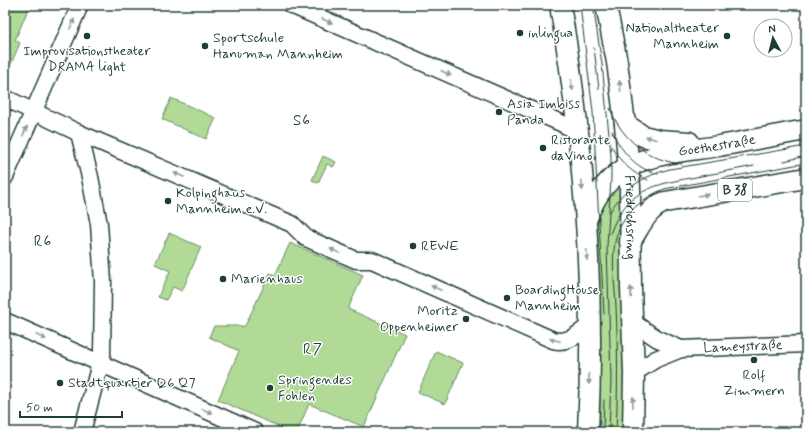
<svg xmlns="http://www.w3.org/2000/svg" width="811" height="437" viewBox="0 0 811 437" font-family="Mynerve,sans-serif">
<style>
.green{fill:#b1da97;stroke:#688c66}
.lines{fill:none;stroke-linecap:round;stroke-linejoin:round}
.minor-casing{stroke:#1f3d34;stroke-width:19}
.major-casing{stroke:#1f3d34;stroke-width:23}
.minor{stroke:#fff;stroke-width:16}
.major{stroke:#fff;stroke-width:20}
.tram{stroke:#1f3d34;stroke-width:1}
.oneway{fill:#8f9e9a}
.poi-dot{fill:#1f3d34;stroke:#fff;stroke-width:1.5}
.labels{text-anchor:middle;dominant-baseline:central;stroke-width:3;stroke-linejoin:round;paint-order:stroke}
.shield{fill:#fff;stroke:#627771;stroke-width:1}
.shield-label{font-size:13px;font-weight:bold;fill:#1f3d34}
.poi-label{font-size:14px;fill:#1f3d34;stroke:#fff;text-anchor:start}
.street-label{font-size:14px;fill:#1f3d34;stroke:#fff}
.neighbourhood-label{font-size:15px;letter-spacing:1px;fill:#1f3d34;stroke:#fff}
</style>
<rect width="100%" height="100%" fill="#fff"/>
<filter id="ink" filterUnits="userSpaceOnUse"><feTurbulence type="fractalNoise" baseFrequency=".025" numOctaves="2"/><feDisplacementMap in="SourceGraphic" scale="8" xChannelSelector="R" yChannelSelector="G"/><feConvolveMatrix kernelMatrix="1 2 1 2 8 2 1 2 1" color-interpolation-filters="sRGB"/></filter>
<g filter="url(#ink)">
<g class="green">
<polygon points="5,5 30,5 15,40 20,43 8,71 5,70"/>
<polygon points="171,98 216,118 206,139 162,119"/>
<polygon points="323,156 336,162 333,167 327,164 318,183 312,180"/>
<polygon points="621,180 625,432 600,432 600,328 596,222 604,200"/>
<polygon points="169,233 201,247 182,291 173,287 166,300 158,297 170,271 155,264"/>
<polygon points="290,243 363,275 348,309 405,334 364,427 309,404 297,432 291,432 218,400 239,351 209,337 214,326 245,326 270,273 275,275"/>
<polygon points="436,351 463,363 445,404 418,392"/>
</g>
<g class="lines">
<g class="minor-casing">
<g id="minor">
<polyline points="291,5 561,123 578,132"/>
<path d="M5 98 79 133 292 224 306 238 356 260H372L553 340C568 344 578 334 589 326"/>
<polyline points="79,133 90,177 99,224 103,282 102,356 82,432"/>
<polyline points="5,177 80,5"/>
<polyline points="5,321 255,432"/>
<polyline points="632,322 658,339 681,349"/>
<path id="s1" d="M634 373 656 359 681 349 806 344"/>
</g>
</g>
<g class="major-casing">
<g id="major">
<path d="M560 5C584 145 595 290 588 432"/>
<path id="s2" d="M606 5 617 62 625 124 630 187 631 287 634 373 633 432"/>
<polyline points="625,124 643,136 659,140 689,142"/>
<path id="s3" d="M587 218C609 154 662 155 719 146 748 141 777 135 806 130"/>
<path d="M630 242C640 227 647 208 665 202L806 178"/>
</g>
</g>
<use href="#minor" class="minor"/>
<use href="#major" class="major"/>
<g class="tram">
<polyline points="580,5 593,112 604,314"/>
<polyline points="593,5 602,64 611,155 611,178 607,246 611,379 609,432"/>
<polyline points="594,48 599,89"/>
<path d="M610 108C621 139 649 161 682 164"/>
<path d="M612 131C620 150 637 170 658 174"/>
<path d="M612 147C620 162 632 173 648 180"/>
<polyline points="784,161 806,156"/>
<path d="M610 212C623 188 644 176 670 169L806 146"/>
<path d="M610 234C625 190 655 184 696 177 715 173 735 170 754 166"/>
<polyline points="603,432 604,400"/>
<path d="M616 432C618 390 618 349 616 307 615 283 610 257 617 234 625 212 644 197 664 189L806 163"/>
</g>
</g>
<defs><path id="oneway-solid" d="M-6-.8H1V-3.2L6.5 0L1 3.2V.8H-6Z"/></defs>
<g class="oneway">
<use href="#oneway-solid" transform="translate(327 21) rotate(24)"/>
<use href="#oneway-solid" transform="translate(72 24) rotate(-66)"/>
<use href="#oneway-solid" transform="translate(446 73) rotate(24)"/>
<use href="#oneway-solid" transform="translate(572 85) rotate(82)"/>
<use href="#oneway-solid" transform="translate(620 86) rotate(-98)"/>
<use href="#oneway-solid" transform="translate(25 131) rotate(-66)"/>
<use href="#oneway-solid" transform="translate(651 138) rotate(-163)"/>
<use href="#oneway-solid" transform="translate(179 175) rotate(-157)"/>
<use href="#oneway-solid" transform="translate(582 185) rotate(86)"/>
<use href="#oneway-solid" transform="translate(703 195) rotate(-9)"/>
<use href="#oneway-solid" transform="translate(335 251) rotate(-156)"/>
<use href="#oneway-solid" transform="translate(587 255) rotate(87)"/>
<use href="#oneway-solid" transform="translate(436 288) rotate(-156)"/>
<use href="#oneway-solid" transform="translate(631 292) rotate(-92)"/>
<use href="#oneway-solid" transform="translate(41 337) rotate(24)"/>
<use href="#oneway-solid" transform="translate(555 340) rotate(-165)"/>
<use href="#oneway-solid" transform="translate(589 379) rotate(91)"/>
<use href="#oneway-solid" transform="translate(633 402) rotate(-89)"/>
<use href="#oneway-solid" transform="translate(207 411) rotate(24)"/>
</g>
</g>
<g class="poi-dot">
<circle cx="520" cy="33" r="4"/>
<circle cx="87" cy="36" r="4"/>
<circle cx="727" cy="36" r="4"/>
<circle cx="205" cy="46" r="4"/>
<circle cx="499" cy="112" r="4"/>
<circle cx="543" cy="148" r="4"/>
<circle cx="168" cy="201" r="4"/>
<circle cx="413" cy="246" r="4"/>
<circle cx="223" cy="279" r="4"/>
<circle cx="507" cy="298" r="4"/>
<circle cx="466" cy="319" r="4"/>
<circle cx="754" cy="360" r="4"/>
<circle cx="60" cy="383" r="4"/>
<circle cx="270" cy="388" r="4"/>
</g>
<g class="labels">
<rect class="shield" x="718" y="179" width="34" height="22" rx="3"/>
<g class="shield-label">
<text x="735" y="190">B 38</text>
</g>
<g class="poi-label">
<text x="719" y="28" text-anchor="end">Nationaltheater<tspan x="719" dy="16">Mannheim</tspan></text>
<text x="528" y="33">inlingua</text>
<text x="213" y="38">Sportschule<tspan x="213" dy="16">Hanuman Mannheim</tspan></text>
<text x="87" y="51" text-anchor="middle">Improvisationstheater<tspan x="87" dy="16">DRAMA light</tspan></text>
<text x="507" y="104">Asia Imbiss<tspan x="507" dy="16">Panda</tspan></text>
<text x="551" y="140">Ristorante<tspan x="551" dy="16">daVino</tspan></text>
<text x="176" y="193">Kolpinghaus<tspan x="176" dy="16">Mannheim e.V.</tspan></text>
<text x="421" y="246">REWE</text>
<text x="231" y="279">Marienhaus</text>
<text x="515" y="290">BoardingHouse<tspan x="515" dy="16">Mannheim</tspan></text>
<text x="458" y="311" text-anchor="end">Moritz<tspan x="458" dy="16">Oppenheimer</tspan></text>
<text x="754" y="375" text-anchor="middle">Rolf<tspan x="754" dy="16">Zimmern</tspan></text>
<text x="278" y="380">Springendes<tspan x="278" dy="16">Fohlen</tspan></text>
<text x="68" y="383">Stadtquartier Q6 Q7</text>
</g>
<g class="street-label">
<text stroke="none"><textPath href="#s3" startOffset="159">Goethestraße</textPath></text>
<text stroke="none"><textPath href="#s2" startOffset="214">Friedrichsring</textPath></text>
<text stroke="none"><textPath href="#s1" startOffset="115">Lameystraße</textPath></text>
</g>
<g class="neighbourhood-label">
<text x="302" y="121">S6</text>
<text x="43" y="242">R6</text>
<text x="313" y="350">R7</text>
</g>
</g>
<rect width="811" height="437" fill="none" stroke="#fff" stroke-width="20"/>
<rect x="10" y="10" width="791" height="417" fill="none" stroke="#1f3d34" stroke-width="1.5" filter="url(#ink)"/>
<g transform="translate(773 38) rotate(353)"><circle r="19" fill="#ffffff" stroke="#a5b1ae"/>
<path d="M0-3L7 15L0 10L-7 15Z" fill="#1f3d34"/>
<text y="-6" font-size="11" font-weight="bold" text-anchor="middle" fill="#1f3d34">N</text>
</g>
<path d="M20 411v6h102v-6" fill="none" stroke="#1f3d34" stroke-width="2"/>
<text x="26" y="411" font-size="12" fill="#1f3d34" stroke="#ffffff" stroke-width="3" paint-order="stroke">50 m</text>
</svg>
